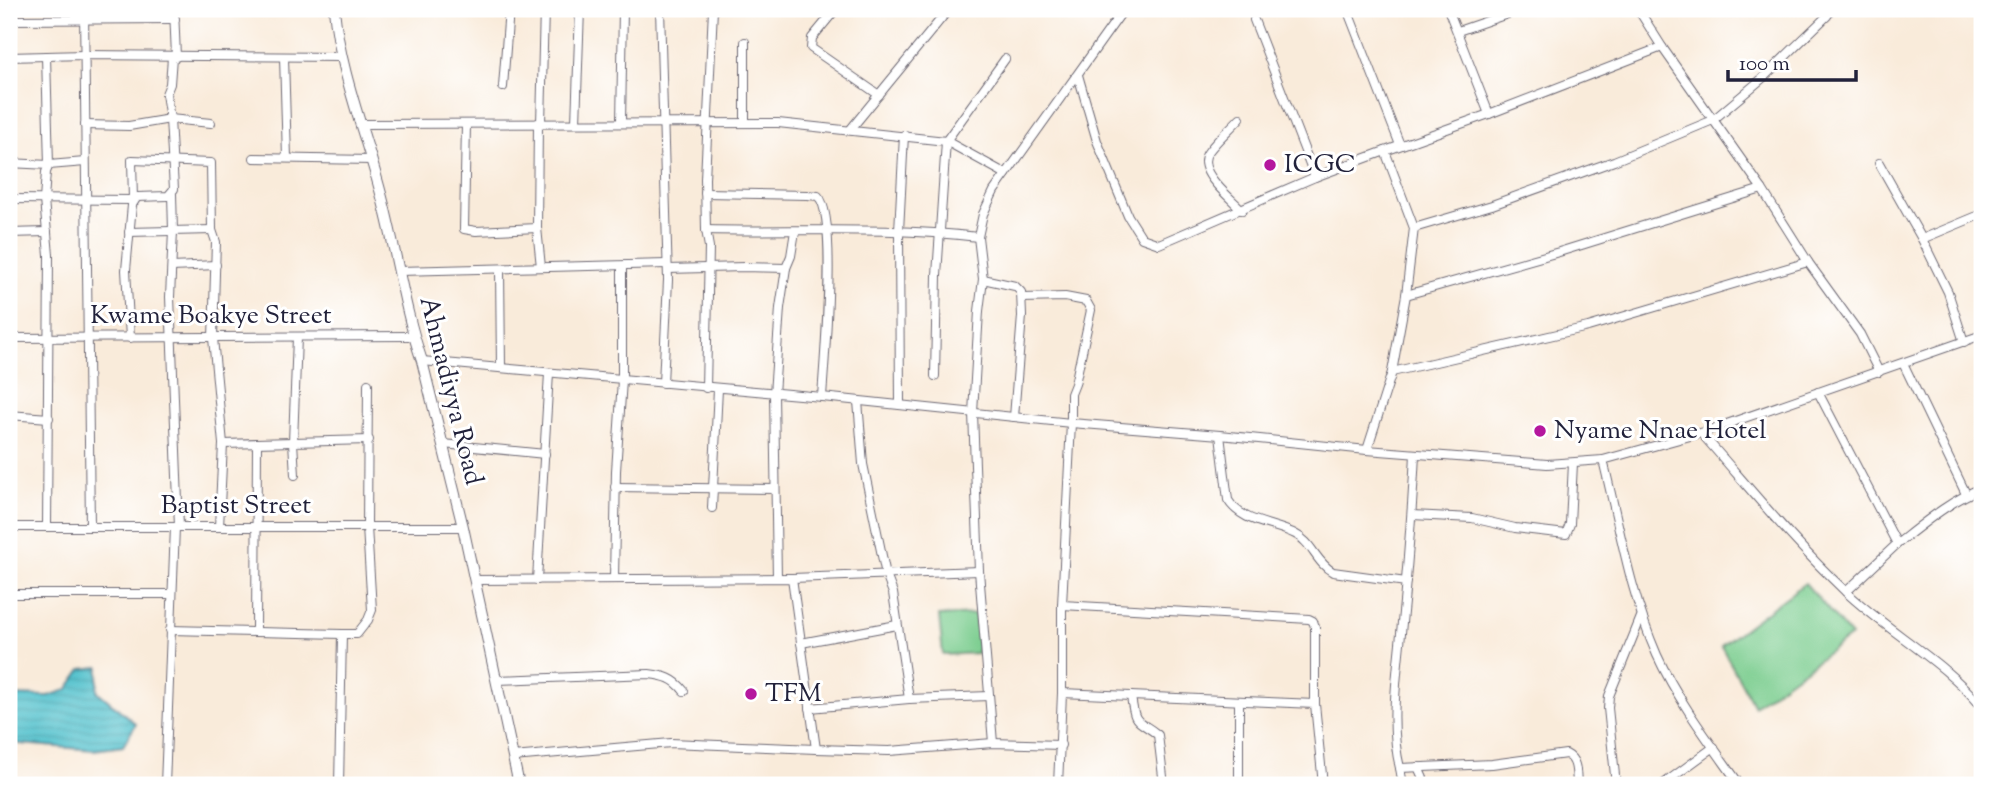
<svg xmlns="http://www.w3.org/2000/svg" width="1991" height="794" viewBox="0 0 1991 794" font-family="'Sorts Mill Goudy',serif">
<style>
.green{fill:#7bcd8f;stroke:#4e7865;stroke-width:2}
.water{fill:url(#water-rules);stroke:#3c7284;stroke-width:2}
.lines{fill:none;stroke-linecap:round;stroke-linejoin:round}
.minor-casing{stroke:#6d6873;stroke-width:10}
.tertiary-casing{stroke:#6d6873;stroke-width:12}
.minor{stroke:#fff;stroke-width:8}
.tertiary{stroke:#fff;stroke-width:10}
.poi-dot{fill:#b5179e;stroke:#fff;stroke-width:2.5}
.labels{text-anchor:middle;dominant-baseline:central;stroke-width:6;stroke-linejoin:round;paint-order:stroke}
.poi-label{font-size:26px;fill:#22223b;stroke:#fff;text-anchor:start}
.street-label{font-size:26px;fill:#22223b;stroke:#fff}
</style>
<defs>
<pattern id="water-rules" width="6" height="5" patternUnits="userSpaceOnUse" patternTransform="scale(1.75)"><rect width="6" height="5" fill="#56c3ce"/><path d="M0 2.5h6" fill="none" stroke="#4ba7b2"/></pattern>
</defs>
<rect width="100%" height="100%" fill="#fff"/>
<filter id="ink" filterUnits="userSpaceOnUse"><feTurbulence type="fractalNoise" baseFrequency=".0143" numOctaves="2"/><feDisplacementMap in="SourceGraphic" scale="14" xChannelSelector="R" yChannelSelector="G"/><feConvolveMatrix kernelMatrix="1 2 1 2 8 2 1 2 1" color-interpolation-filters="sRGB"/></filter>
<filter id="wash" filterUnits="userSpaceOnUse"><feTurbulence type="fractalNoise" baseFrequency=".00686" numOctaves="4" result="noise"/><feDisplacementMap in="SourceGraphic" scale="28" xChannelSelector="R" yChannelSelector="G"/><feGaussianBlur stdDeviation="1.57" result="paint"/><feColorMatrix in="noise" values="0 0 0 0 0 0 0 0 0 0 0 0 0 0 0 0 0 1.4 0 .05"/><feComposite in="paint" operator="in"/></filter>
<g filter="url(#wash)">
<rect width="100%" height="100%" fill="#f9ebda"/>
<g class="green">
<polygon points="1805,583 1851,636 1754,706 1721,646"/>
<polygon points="975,614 978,653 943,655 939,616"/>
</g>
<polygon class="water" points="99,667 97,691 136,724 123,746 94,750 9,743 9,695 48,696 67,690 82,669"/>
</g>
<g filter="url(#ink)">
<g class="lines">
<g class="minor-casing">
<g id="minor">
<polyline points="84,9 90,527"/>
<polyline points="174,9 176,57"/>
<polyline points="660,9 668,280 663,383"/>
<polyline points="836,9 812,38 811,48 879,95"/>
<polyline points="1347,9 1400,145"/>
<polyline points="1448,9 1489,114"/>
<polyline points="1638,9 1662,47"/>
<polyline points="1830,9 1827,16 1764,77 1713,120 1614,161 1492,205 1414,228 1385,151 1489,114 1662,47 1762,189 1808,262 1860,334 1879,372"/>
<polyline points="9,20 175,19"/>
<polyline points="1254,20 1315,177"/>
<polyline points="1458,31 1522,9"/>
<polyline points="9,57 84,55 342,57"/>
<polyline points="284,57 287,158"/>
<polyline points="1078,75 1097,141 1128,216 1142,238 1159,244 1315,177 1385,151"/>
<polyline points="503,87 509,9"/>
<path d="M1240 118C1231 128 1210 146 1206 156 1199 174 1231 198 1242 210"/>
<polyline points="621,122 623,9"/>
<polyline points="538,123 537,228 541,267"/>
<polyline points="541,123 544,9"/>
<polyline points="576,123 580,9"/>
<polyline points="745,123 745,42"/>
<polyline points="361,124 778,123 946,141 1006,174"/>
<polyline points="466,124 464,229 476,231 537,228"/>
<polyline points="85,125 129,126 170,119 211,123"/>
<polyline points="850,130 949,9"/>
<polyline points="254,158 372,160"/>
<polyline points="9,163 49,165 46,56"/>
<polyline points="1879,163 1922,239 1948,292 1964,342"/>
<path d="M705 193 807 195 818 196C838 215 824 363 822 397"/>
<polyline points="172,194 173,231 170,297 179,527"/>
<polyline points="9,199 133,200 132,160 211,163 212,230 216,242 213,338 223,444 219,527"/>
<path d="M706 230C797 232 887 226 978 237L983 214 994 191 1124 9"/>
<polyline points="129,232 212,230"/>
<polyline points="9,233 47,232"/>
<polyline points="978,237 983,279 979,311 973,413 979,571 993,743"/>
<polyline points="1922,239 1982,214"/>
<polyline points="172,267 216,265"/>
<polyline points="500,269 501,368"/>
<polyline points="668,269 744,267 786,268 791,256 795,231"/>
<polyline points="399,271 667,264"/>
<polyline points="983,279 1015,286 1021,292 1022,316 1014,417"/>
<polyline points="1406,295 1559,252 1762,189"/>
<polyline points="1022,298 1065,297 1086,301 1091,310 1075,384 1071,394 1071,423 1062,605 1062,693 1058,785"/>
<polyline points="9,338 413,336"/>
<polyline points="130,338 126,270 132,205 137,197 168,196 174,189 170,119 166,94 170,84 172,57"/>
<polyline points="422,361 822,397 1071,423 1220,435 1367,450 1547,464 1603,460 1701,433 1982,335"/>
<polyline points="1903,363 1966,494"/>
<polyline points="1392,372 1588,327 1808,262"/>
<polyline points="935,376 937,275 946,141 1005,59"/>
<polyline points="706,388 709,247 706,230 705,179 713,9"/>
<polyline points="1818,392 1897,544 1846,592"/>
<polyline points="858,401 863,464 886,575 893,593 909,699"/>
<polyline points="900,405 899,231 904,135"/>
<polyline points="9,415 49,418"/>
<path d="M1701 433C1748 486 1793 542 1844 590 1888 632 1943 660 1982 707"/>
<path d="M1220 435 1228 500C1242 523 1273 523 1295 534 1312 542 1316 563 1333 572L1406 582"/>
<polyline points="223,444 369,440"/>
<polyline points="443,444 545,454"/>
<polyline points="1367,450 1392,372 1406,295 1414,228"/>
<path d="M1415 454C1412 514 1407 573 1401 633 1397 677 1389 724 1400 768L1492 764 1566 754C1578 760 1576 773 1577 785"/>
<path d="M1603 460C1619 524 1630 594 1657 655 1678 701 1711 744 1740 785"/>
<polyline points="295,475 293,442 297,337"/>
<polyline points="615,487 775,489"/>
<polyline points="712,508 718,389"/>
<polyline points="1412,515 1472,518 1515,528 1566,534 1570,524 1573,463"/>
<polyline points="9,527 463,527"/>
<polyline points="47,527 49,255 44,200 46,172 49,165 85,162"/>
<path d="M1897 544C1924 523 1951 500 1982 488"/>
<polyline points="777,578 774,394 780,308 786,268"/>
<polyline points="792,578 979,571"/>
<polyline points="614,579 616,471 622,380 622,266"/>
<polyline points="474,580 792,578 816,749 889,751 993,743 1061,745"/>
<polyline points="537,580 549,373"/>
<polyline points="9,594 172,594"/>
<polyline points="1062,605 1309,619 1313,621 1315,627 1315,704"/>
<polyline points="170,630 342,634 339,785"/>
<polyline points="256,632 257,444"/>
<polyline points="342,634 357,634 368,620 372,610 367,527 368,384"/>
<polyline points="801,643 897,625"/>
<path d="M497 680 649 674C665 676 674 678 684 691"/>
<polyline points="1062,693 1315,704 1323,785"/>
<path d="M1131 696C1135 727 1137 718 1158 735L1164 785"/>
<polyline points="810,708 909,699 989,696"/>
<polyline points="513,757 671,743 816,749"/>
<polyline points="1418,767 1426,785"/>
<polyline points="1400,768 1403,785"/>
<polyline points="1239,776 1239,701"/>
<polyline points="165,785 175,527"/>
<polyline points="1616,785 1608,708 1609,696 1641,617"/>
<polyline points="1662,785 1714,747"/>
</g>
</g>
<g class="tertiary-casing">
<path id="tertiary" d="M334 9C340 71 364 130 380 190 396 247 403 306 422 361L463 527 519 785"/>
</g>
<use href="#minor" class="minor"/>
<use href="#tertiary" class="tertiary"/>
</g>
</g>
<g class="poi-dot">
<circle cx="1270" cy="165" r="7"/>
<circle cx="1540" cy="431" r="7"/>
<circle cx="751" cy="694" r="7"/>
</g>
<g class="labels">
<g class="poi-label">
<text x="1284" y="165">ICGC</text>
<text x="1554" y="431">Nyame Nnae Hotel</text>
<text x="765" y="694">TFM</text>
</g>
<g class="street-label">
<text x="211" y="316">Kwame Boakye Street</text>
<text transform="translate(450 391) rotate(76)">Ahmadiyya Road</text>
<text x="236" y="506">Baptist Street</text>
</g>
</g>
<rect width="1991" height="794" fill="none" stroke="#fff" stroke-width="35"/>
<path d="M1728 70v10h128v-10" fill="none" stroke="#22223b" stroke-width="3.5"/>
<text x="1739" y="70" font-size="21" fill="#22223b" stroke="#ffffff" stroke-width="5" paint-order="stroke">100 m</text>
</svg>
